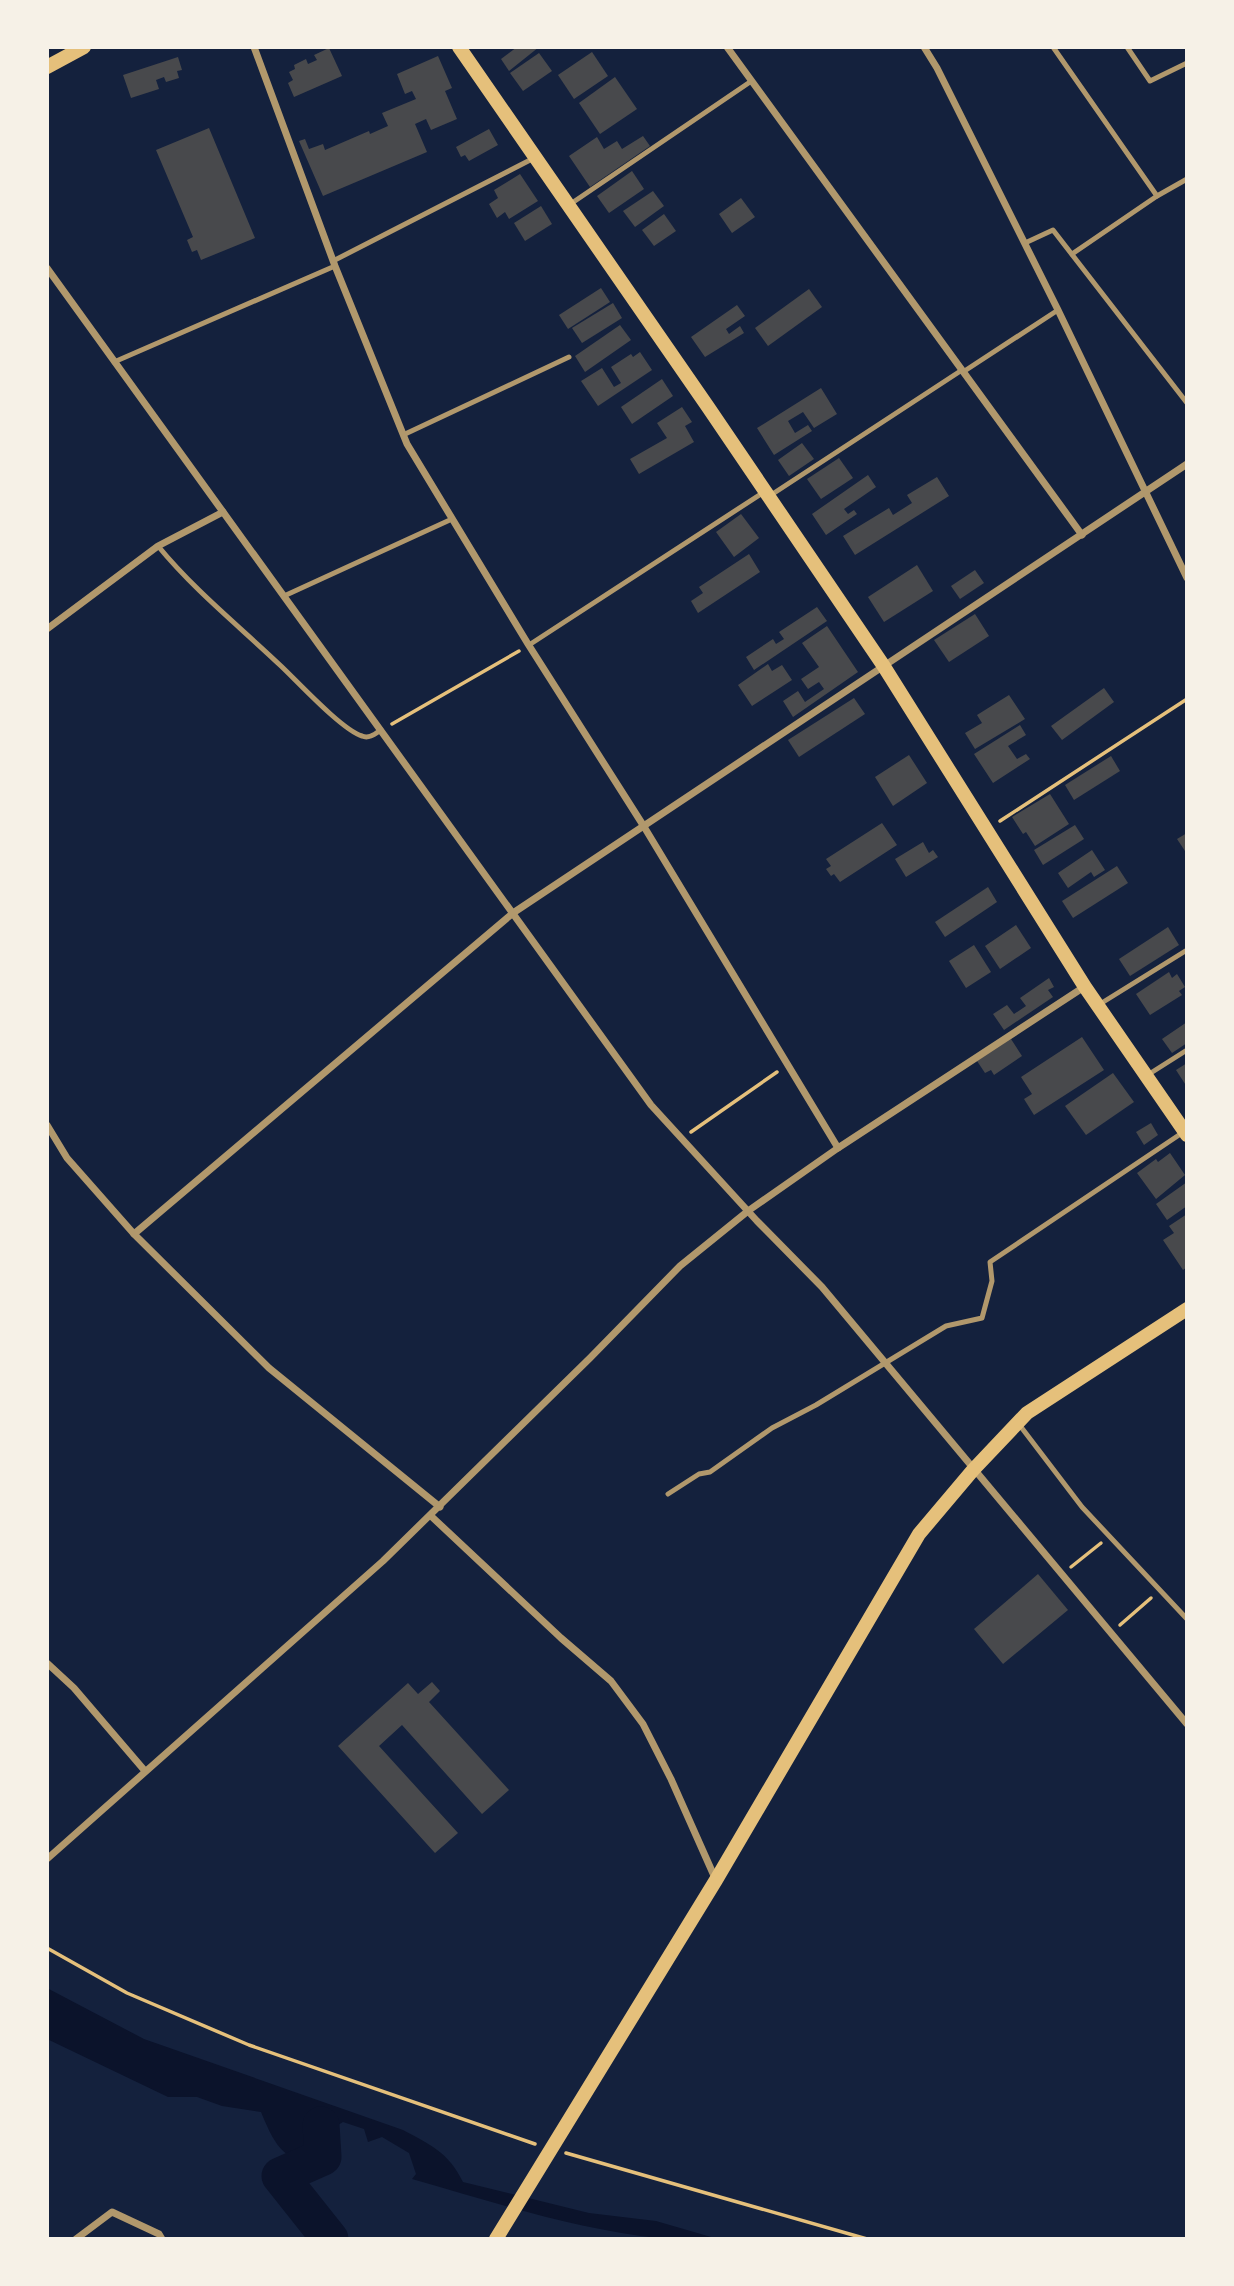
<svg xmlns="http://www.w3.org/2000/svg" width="1234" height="2286" viewBox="0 0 1234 2286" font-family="'PT Sans Narrow',sans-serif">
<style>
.water{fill:#0b132b}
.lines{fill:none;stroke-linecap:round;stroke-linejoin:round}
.river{stroke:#0b132b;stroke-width:37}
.building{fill:#48494c}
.path{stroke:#e5c07b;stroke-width:3.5}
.service{stroke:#b1986c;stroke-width:5}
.minor{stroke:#b1986c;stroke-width:7}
.secondary{stroke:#e5c07b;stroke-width:14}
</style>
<rect width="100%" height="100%" fill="#14213d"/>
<path class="water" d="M47 1988 144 2039 403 2130C431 2145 448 2152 463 2182L589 2213 656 2221 718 2239C698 2239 678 2241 658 2238 574 2229 493 2202 412 2179L416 2174 409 2153 382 2137 368 2142 364 2129 343 2122 330 2130 340 2141 337 2168C289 2161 280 2159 261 2112L222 2106 197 2097H168L47 2039Z"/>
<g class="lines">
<polyline class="river" points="321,2125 323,2157 280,2176 330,2239"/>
</g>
<g class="building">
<polygon points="517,47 539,47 509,71 501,59"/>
<polygon points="329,48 342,76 294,97 288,83 293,80 289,72 295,69 294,65 306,59 308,64 317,60 314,55"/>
<polygon points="592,52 608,76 574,99 558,75"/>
<polygon points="539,53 552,71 523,91 510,73"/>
<polygon points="438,56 452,88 445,91 457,119 431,130 426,119 415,124 427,152 323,196 299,141 305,139 309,149 323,144 325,150 369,131 370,134 388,126 382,113 416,99 412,91 405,94 397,74"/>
<polygon points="178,57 182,70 177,71 179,78 166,82 164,77 156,80 159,89 131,98 123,75"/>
<polygon points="615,77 637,109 600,134 579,103"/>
<polygon points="209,128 255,238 201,260 197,250 192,252 187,240 193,237 156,150"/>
<polygon points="489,129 498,145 469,161 465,155 461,157 456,147"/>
<polygon points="643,136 650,146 590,187 569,156 597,137 604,149 617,141 622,149"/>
<polygon points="632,171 644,189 609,213 597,196"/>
<polygon points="520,174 538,201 509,219 505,212 497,218 489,204 498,198 494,190"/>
<polygon points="653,191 664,206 635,227 623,211"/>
<polygon points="741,198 755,217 732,233 719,214"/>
<polygon points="541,206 552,224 525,241 514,223"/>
<polygon points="664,214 676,231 654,246 642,230"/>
<polygon points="601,288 610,302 568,329 559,315"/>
<polygon points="809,289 822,307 768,346 755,328"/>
<polygon points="613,303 622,318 582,343 572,328"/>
<polygon points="737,305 745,316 726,329 729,334 740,326 744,333 705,357 691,337"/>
<polygon points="620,325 631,340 585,372 575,356"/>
<polygon points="640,352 652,370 598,406 581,381 602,368 614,387 621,383 611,367 631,354 633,357"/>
<polygon points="662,379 673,396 632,424 621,407"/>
<polygon points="821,388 837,414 814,428 803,412 788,421 795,433 808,425 812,431 774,455 757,428"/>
<polygon points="682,407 692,422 685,426 694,442 639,474 630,459 667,438 657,423"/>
<polygon points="802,443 814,459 789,476 778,460"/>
<polygon points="839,458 853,478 821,499 807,479"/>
<polygon points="868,475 876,487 844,509 848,514 854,510 857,514 826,535 812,514"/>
<polygon points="937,477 949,496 855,555 843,536 889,508 893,515 912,503 907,495"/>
<polygon points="741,514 759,538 734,557 716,532"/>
<polygon points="749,554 760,572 698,613 691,601 703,593 699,587"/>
<polygon points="917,565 933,591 884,622 868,597"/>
<polygon points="975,570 984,583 960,599 951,586"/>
<polygon points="817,607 827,621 754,670 746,657 773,639 776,644 784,639 779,632"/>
<polygon points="975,614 989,636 949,662 934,640"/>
<polygon points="827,626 858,672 793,717 783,701 798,691 805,702 824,689 819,682 808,689 801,679 819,667 802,643"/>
<polygon points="768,664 772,671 782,665 792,680 752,706 738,685"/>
<polygon points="1104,688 1114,702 1062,740 1051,726"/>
<polygon points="1009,695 1025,719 975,749 965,733 982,723 977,715"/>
<polygon points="854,698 865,714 799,757 788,740"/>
<polygon points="1020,725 1026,735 1008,746 1017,759 1026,754 1030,759 993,783 974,754"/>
<polygon points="909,755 927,783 893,806 875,777"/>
<polygon points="1111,756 1120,771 1074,800 1065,785"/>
<polygon points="1050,794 1069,824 1035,846 1026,832 1023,834 1012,817"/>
<polygon points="882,823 897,845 840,882 834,874 831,876 826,869 831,866 826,859"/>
<polygon points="1075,825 1084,839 1043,865 1034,850"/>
<polygon points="1187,833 1187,854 1177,839"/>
<polygon points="923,842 929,853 933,850 938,857 906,877 895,859"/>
<polygon points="1092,850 1105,870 1094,877 1091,872 1068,888 1058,873"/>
<polygon points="1117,866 1128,883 1073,918 1062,901"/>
<polygon points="988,887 997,902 945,937 935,922"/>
<polygon points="1016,925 1031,948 1000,969 985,946"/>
<polygon points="1168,927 1179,945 1130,976 1119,959"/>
<polygon points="974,945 991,972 966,988 949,961"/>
<polygon points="1169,972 1172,978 1177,974 1185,987 1179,991 1182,995 1150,1015 1136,994"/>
<polygon points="1049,978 1054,987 1048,990 1053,997 1004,1030 993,1014 1007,1005 1014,1014 1026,1006 1020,998"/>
<polygon points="1187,1022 1187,1043 1172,1053 1162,1039"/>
<polygon points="1082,1037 1104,1070 1034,1115 1024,1099 1032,1094 1021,1077"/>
<polygon points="1011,1039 1022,1056 994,1075 991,1070 985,1073 977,1061"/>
<polygon points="1187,1063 1187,1087 1176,1070"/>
<polygon points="1113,1073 1134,1102 1086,1135 1065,1106"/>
<polygon points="1151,1123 1158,1135 1144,1145 1136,1132"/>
<polygon points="1170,1153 1185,1175 1156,1199 1137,1173 1156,1159 1158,1162"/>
<polygon points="1187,1182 1187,1206 1167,1220 1156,1204"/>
<polygon points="1187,1214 1187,1267 1183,1270 1163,1240 1174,1233 1169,1226"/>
<polygon points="1038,1574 1068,1610 1003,1664 974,1629"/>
<polygon points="432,1682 440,1691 429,1702 509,1790 482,1814 402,1725 379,1746 458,1833 435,1853 338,1746 408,1683 418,1694"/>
</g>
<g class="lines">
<g class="path">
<polyline points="392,724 519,651"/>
<polyline points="1000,821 1187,699"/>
<polyline points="691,1132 777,1072"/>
<polyline points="1071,1567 1101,1543"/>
<polyline points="1120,1625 1151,1598"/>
<polyline points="47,1948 127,1993 249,2045 535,2144"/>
<polyline points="566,2153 867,2239"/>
</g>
<g class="service">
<polyline points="1053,47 1157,196"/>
<polyline points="1127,47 1150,81 1187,63"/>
<polyline points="569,205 750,82"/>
<polyline points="1025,243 1053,230 1187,403"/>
<polyline points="1072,254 1157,196 1187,179"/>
<polyline points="333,261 536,157"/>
<polyline points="114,362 335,266"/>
<polyline points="963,372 1058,310"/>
<polyline points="403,435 569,357"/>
<polyline points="771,495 962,370"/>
<path d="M158 546C195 591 239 626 281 666 298 682 342 730 362 736 369 739 375 734 381 730"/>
<polyline points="284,596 452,519"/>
<polyline points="529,645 764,492"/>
<polyline points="1100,1004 1187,950"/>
<polyline points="1146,1076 1187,1050"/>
<polyline points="1018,1423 1082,1507 1187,1619"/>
<polyline points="668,1494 699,1474 710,1472 772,1428 816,1405 946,1326 982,1318 992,1281 990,1262 1182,1133"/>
</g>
<g class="minor">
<polyline points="254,47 335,266 407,444 528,644 643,825 838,1148"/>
<polyline points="727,47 1082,535"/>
<polyline points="924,47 937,68 1058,310 1187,578"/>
<polyline points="47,268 651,1105 757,1221 822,1287 1187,1724"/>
<polyline points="47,629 158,546 223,512"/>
<polyline points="47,1125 67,1158 134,1234 269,1368 440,1507"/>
<polyline points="134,1234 513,913 1187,464"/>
<polyline points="431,1516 561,1638 611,1681 643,1724 671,1779 715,1878"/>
<polyline points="47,1663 74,1688 145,1771"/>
<polyline points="47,1859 383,1561 590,1358 680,1266 748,1211 838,1148 1084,987"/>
<polyline points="76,2239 112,2212 159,2234 162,2239"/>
</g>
<g class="secondary">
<polyline points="459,47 708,407 883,665 1085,987 1187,1135"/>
<polyline points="47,67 84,47"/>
<polyline points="496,2239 716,1880 919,1534 973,1470 1027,1413 1187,1309"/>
</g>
</g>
<rect width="1234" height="2286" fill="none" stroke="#f6f1e7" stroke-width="98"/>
</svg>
